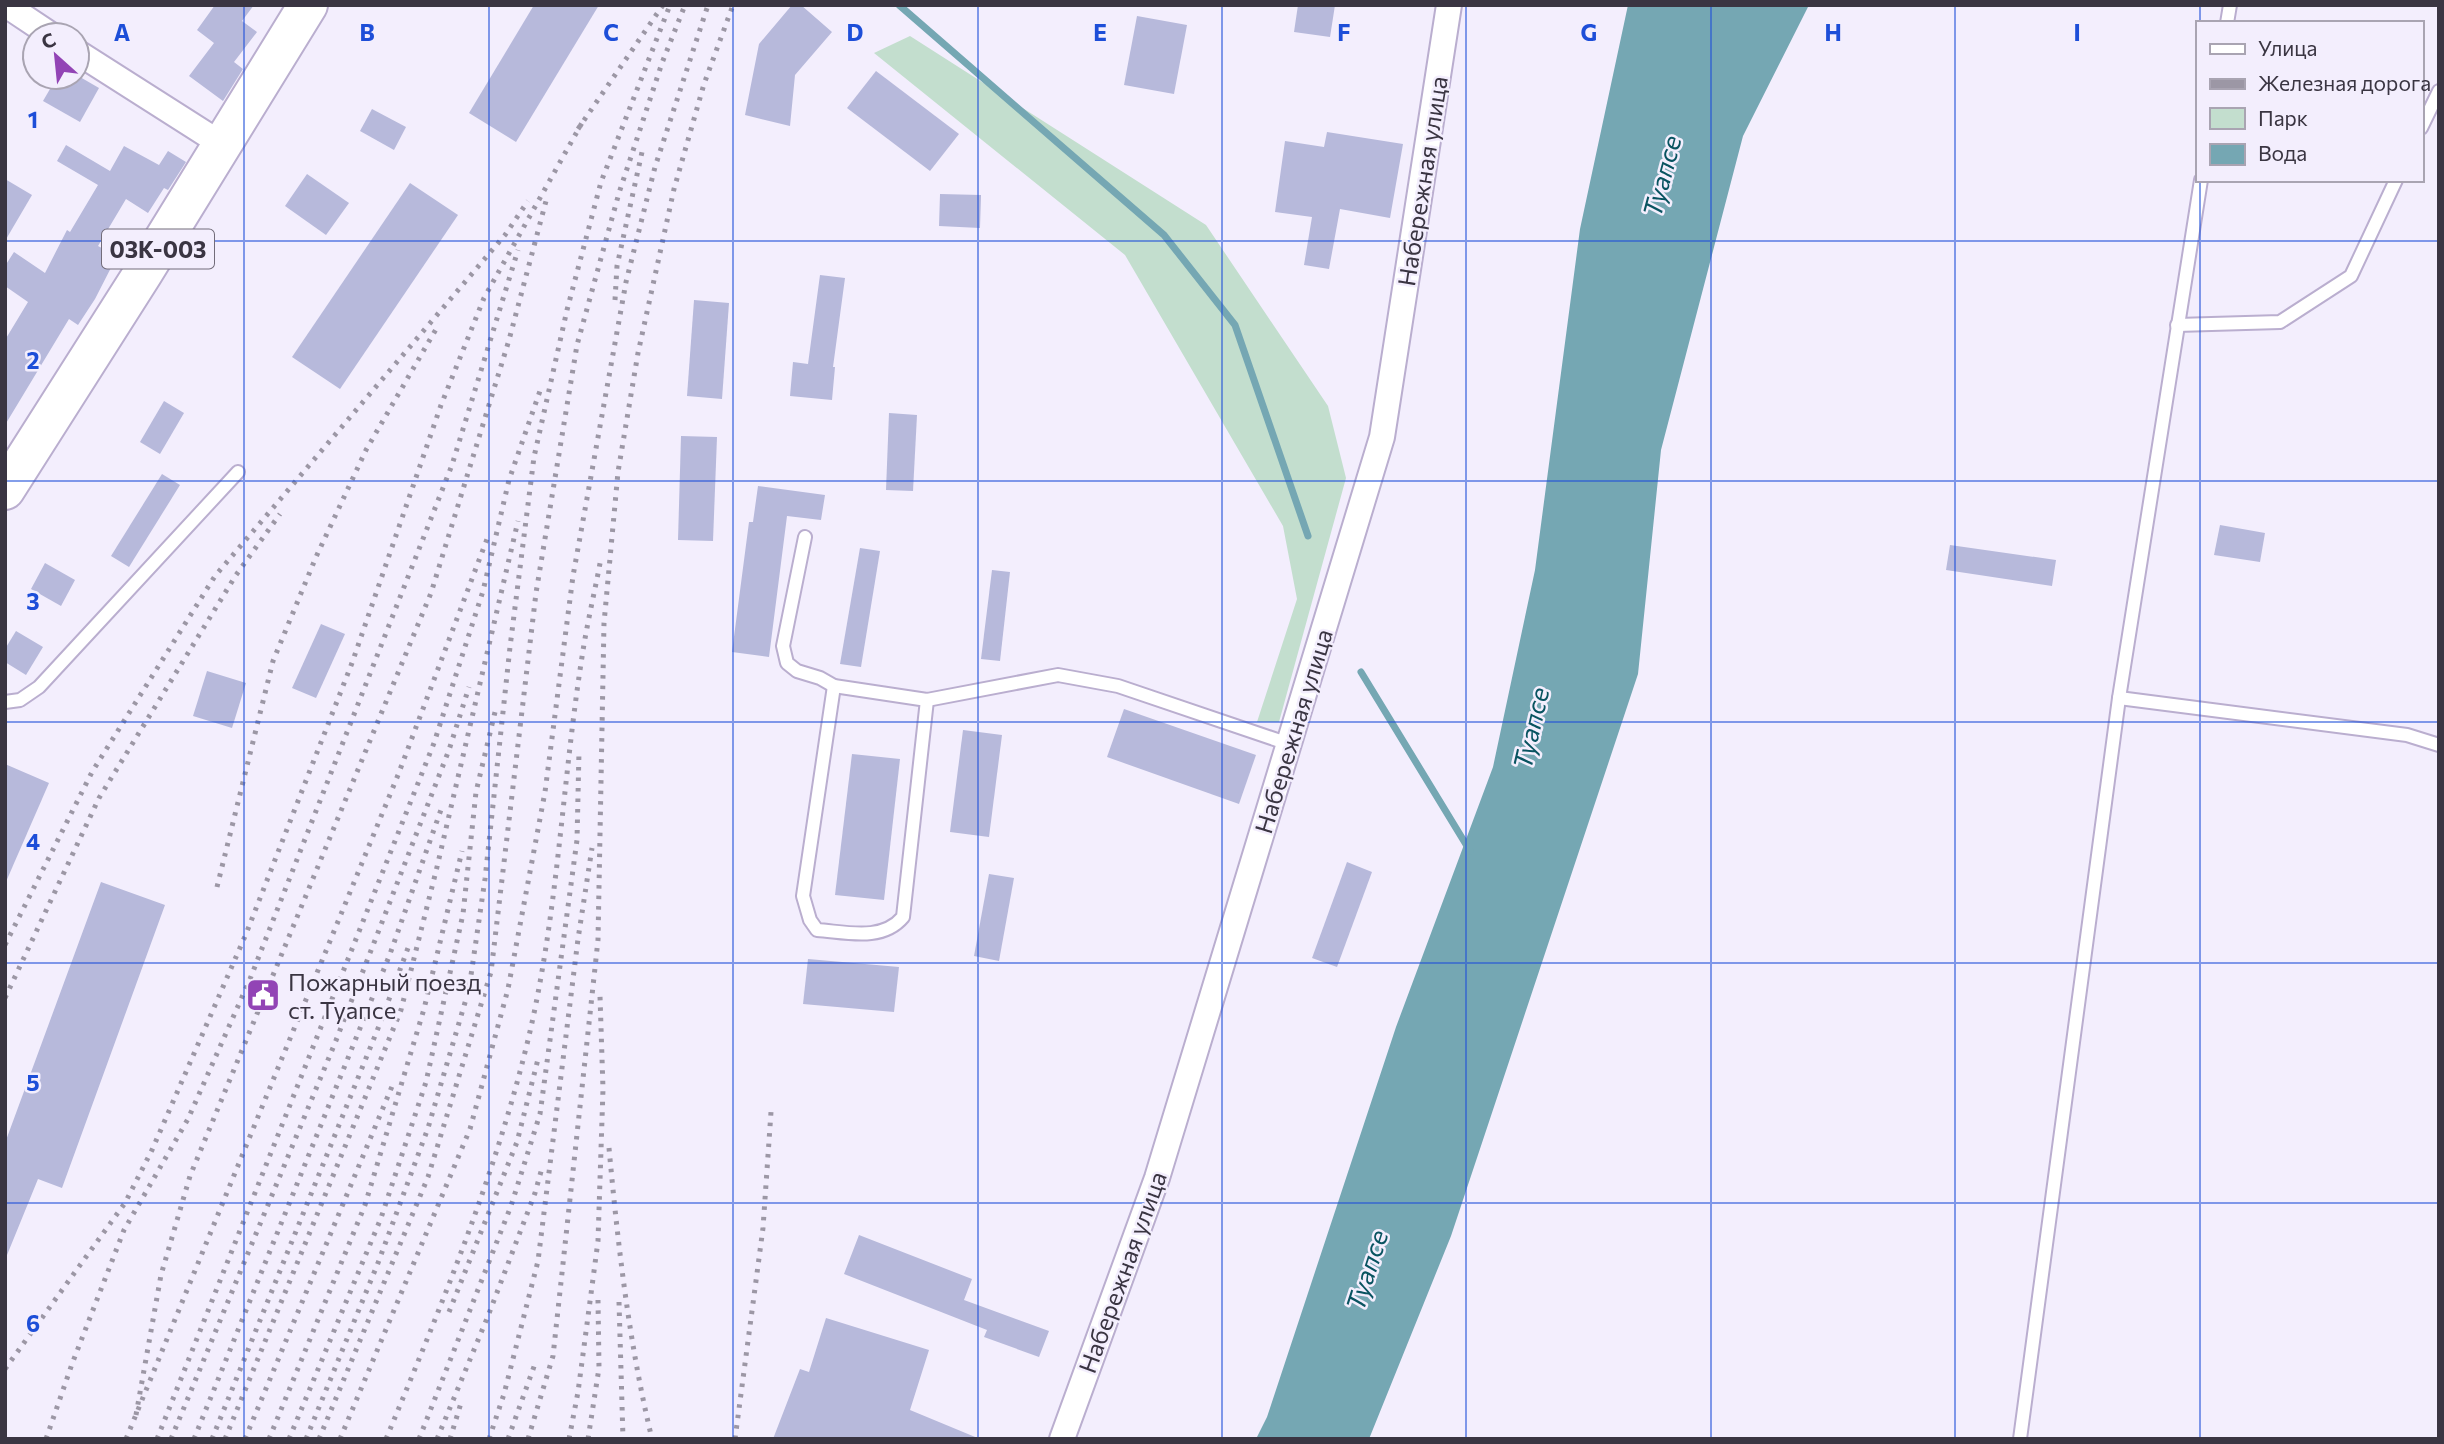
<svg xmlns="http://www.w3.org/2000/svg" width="2444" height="1444" viewBox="0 0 2444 1444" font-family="Commissioner,sans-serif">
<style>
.green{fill:#c3dece}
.water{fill:#75a7b3}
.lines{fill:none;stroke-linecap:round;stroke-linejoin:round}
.stream{stroke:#75a7b3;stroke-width:7}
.building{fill:#b7b9db}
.lane-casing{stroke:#baaecf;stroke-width:16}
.street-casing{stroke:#baaecf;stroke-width:28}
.primary-casing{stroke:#baaecf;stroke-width:42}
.lane{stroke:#fff;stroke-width:12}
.street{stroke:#fff;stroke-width:24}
.primary{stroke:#fff;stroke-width:38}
.rail{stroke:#9c97a5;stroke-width:5;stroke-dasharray:3.5 7;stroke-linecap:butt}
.grid{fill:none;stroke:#1d4ed8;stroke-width:2;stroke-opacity:0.55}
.labels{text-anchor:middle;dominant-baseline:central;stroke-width:5;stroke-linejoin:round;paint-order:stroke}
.shield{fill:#f3eefd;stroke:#726c7a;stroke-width:2}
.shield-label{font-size:23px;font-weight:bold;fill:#3a3542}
.street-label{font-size:24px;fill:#3a3542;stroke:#f3eefd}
.poi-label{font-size:24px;fill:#3a3542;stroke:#f3eefd;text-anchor:start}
.water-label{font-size:26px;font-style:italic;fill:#085360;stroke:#f3eefd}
.grid-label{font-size:23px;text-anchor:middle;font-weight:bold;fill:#1d4ed8;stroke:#f3eefd;stroke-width:5;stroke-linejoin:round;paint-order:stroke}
</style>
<rect width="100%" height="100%" fill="#f3eefd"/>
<polygon class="green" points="910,36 1206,225 1328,406 1346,478 1279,722 1257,722 1297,599 1283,526 1125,255 874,53"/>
<polygon class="water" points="1628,5 1809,5 1743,136 1661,450 1638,674 1451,1236 1369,1439 1256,1439 1267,1417 1396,1027 1493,767 1535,570 1580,229"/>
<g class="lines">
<g class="stream">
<polyline points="899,5 1164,235 1235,325 1308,536"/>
<polyline points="1361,672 1470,851"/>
</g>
</g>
<g class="building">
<polygon points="215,5 254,5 242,21 257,32 234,62 243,69 223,101 189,76 214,43 197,30"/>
<polygon points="534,5 599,5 516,142 469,113"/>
<polygon points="792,5 801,5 832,32 795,75 790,126 745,115 759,44"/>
<polygon points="1298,5 1335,5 1330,37 1294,32"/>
<polygon points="1137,16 1187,25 1174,94 1124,85"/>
<polygon points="876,71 959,134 930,171 847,108"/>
<polygon points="57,77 80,77 99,88 80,122 43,101"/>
<polygon points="372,109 406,127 394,150 360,131"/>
<polygon points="1327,132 1403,144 1390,218 1340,209 1329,269 1304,265 1312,217 1275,212 1285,141 1324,147"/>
<polygon points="66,145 110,171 124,146 159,165 168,151 186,162 168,190 164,188 148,213 126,199 98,246 117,256 95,299 78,325 69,319 5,425 5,340 28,302 5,286 5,266 14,252 45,273 67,230 70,232 98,185 57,161"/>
<polygon points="307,174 349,203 326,235 285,206"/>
<polygon points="5,179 32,195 5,241"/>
<polygon points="410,183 458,215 340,389 292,357"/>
<polygon points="940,194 981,195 980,228 939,226"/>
<polygon points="820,275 845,278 833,367 835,367 832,400 790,396 793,362 808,364"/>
<polygon points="694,300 729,303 722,399 687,396"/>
<polygon points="164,401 184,413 160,454 140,442"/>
<polygon points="889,413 917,415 913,491 886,490"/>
<polygon points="681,436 717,437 713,541 678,540"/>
<polygon points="162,474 180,485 129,567 111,556"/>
<polygon points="758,486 825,495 821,520 787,516 769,657 732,652 749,522 753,522"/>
<polygon points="2220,525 2265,533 2260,562 2214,555"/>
<polygon points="1950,545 2056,560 2052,586 1946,570"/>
<polygon points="860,548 880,551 861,667 840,664"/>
<polygon points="45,563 75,580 61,606 31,589"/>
<polygon points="992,570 1010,572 1000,661 981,659"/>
<polygon points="321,624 345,634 316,698 292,688"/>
<polygon points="16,631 43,647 26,675 5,662 5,649"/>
<polygon points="207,671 246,683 232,728 193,716"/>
<polygon points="1124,709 1256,755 1239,804 1107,757"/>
<polygon points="963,730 1002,735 989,837 950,832"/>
<polygon points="852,754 900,759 884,900 835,895"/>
<polygon points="5,764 49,783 5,884"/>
<polygon points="1347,862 1372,872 1337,967 1312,958"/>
<polygon points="989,874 1014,878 999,961 974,956"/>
<polygon points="101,882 165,905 62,1188 38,1179 5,1260 5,1143"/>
<polygon points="808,959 899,967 894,1012 803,1004"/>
<polygon points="859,1235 972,1279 964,1300 1049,1331 1039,1357 984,1337 987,1330 844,1274"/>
<polygon points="826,1318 929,1350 910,1410 980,1439 773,1439 800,1369 809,1372"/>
</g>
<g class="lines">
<g class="lane-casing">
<g id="lane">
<polyline points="2227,23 2230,5"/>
<polyline points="2421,128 2439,91"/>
<polyline points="2177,325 2280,322 2351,276 2396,180"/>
<polyline points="805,537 783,646 787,663 797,671 820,678 834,686 927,700 1058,675 1118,686 1289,744"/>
<path d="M834 686 803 896 810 920 817 930C846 932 882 942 903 917L927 700"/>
<polyline points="2119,698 2407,735 2439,745"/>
<polyline points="5,702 20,700 39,687 238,472"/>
<polyline points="2020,1439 2119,698 2201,180"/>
</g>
</g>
<g class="street-casing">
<g id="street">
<polyline points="6,5 51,35"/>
<polyline points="77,52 223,145"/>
<polyline points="1062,1439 1157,1178 1382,437 1449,5"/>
</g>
</g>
<g class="primary-casing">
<polyline id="primary" points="5,490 143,273 308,5"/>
</g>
<use href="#lane" class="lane"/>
<use href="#street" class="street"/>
<use href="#primary" class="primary"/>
<g class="rail">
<polyline points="578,129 663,5"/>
<polyline points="615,300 617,266 642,152"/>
<polyline points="217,887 273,661 316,557 366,450 439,324"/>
<polyline points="5,945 92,772 215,576 505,235 528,201"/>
<polyline points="5,998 99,798 236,575 280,514"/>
<path d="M609 1148C618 1245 629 1344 652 1439"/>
<polyline points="619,1302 623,1439"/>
<polyline points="449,1312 517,1142 538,1059"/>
<polyline points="5,1369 125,1203 152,1150 246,934 352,663 441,405 484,298 583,121"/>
<polyline points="136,1415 161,1275 190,1176 431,593 509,340 546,201"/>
<polyline points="46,1439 72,1364 124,1230 188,1119 250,979 452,465 518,250"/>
<polyline points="126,1439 398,775 487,539"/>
<polyline points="157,1439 434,743 483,591 509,480 541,388"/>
<polyline points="171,1439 335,1043 449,750 469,687"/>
<polyline points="194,1439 390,954 443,804"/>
<polyline points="212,1439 381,1021 408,948"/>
<polyline points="225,1439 401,1010 437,867 518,521"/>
<polyline points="245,1439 393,1084"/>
<polyline points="269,1439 365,1205 424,1009 462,851"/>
<polyline points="289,1439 381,1218 426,1082 463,914 476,792 495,712"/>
<polyline points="306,1439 378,1263 428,1128 469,989 485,879 510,647 534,457 567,310 601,182 670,5"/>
<polyline points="319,1439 428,1177 491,972 536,593 577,345 619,193 662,63 685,5"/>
<polyline points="340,1439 470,1129 508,989 545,792 573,576 626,282 655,167 708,5"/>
<path d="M386 1439C440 1309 495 1177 528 1040 558 914 562 784 582 657 587 623 595 591 601 558"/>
<polyline points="419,1439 511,1206 540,1114 577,840 579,751"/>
<polyline points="437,1439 488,1316 535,1193 542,1168"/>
<polyline points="450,1439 461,1403"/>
<polyline points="489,1439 504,1394 538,1261 578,939 592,848"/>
<polyline points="508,1439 536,1361"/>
<polyline points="528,1439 553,1356 598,940 604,623 618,472 638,353 674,189 704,84 733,5"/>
<polyline points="569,1439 578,1392 598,1241 603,1089 600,996"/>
<polyline points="588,1439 599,1368 598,1300"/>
<polyline points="735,1439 763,1228 771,1112"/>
</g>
</g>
<path class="grid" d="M244 5V1439M489 5V1439M733 5V1439M978 5V1439M1222 5V1439M1466 5V1439M1711 5V1439M1955 5V1439M2200 5V23M2200 180V1439M5 241H2439M5 481H2439M5 722H2439M5 963H2439M5 1203H2439"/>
<defs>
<g id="civic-square" transform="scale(1.75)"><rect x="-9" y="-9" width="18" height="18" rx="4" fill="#9244b5" stroke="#f3eefd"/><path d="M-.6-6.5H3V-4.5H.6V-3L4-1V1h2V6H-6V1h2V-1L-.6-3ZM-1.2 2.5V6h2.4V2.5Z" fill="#fff"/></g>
</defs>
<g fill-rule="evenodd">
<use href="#civic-square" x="263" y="995"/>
</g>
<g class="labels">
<rect class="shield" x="102" y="229.5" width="112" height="39" rx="5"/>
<g class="shield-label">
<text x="158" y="249">03К-003</text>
</g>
<g class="street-label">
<text transform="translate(1422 181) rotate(-81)">Набережная улица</text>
<text transform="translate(1293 731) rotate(-73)">Набережная улица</text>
<text transform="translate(1122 1272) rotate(-70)">Набережная улица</text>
</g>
<g class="poi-label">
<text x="288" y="981">Пожарный поезд<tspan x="288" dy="28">ст. Туапсе</tspan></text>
</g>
<g class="water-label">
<text transform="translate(1661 176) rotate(-75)">Туапсе</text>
<text transform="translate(1530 728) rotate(-77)">Туапсе</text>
<text transform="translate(1366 1270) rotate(-72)">Туапсе</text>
</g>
</g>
<g class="grid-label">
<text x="122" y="41">A</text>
<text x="367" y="41">B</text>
<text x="611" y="41">C</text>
<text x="855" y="41">D</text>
<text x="1100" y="41">E</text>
<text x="1344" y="41">F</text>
<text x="1589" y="41">G</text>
<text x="1833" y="41">H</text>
<text x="2077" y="41">I</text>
<text x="33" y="128">1</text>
<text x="33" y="369">2</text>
<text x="33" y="610">3</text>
<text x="33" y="850">4</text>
<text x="33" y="1091">5</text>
<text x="33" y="1332">6</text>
</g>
<rect width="2444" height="1444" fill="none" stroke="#3a3542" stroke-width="14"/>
<rect x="2196" y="21" width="228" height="161" fill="#f3eefd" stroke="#a9a4b2" stroke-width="2"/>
<rect x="2210" y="44" width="35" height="10" fill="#ffffff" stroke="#a9a4b2" stroke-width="2"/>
<text x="2258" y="56" font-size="21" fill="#3a3542">Улица</text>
<rect x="2210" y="79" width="35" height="10" fill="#9c97a5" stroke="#a9a4b2" stroke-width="2"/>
<text x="2258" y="91" font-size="21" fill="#3a3542">Железная дорога</text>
<rect x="2210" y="108" width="35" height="21" fill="#c3dece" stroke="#a9a4b2" stroke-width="2"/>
<text x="2258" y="126" font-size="21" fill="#3a3542">Парк</text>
<rect x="2210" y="144" width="35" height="21" fill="#75a7b3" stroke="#a9a4b2" stroke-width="2"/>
<text x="2258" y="161" font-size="21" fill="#3a3542">Вода</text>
<g transform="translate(56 56) rotate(333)"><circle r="33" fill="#f3eefd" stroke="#a9a4b2" stroke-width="2"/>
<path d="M0-5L12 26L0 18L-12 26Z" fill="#9244b5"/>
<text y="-10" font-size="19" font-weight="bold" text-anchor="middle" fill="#3a3542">С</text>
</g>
</svg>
